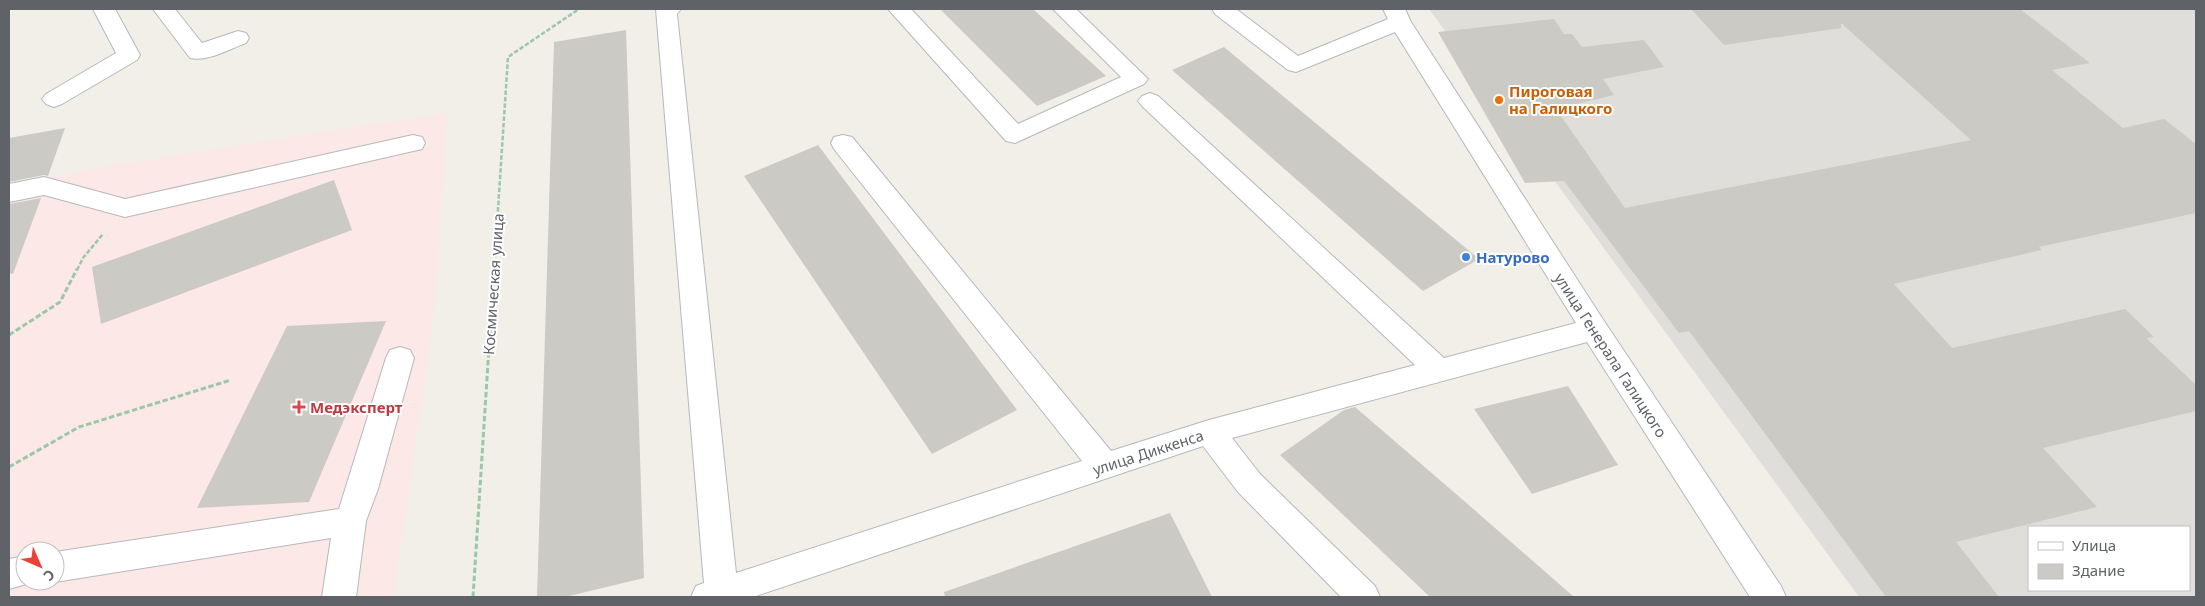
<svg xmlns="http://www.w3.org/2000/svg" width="2205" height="606" viewBox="0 0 2205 606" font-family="'Noto Sans',sans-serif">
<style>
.industrial{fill:#e0deda;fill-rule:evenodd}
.medical{fill:#fce8e6;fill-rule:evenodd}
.building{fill:#cccac5}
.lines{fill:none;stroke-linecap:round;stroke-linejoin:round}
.minor-casing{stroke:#b5b8bc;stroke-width:2}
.path-far1{stroke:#9cc7a9;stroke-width:2.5;stroke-dasharray:4.5 2;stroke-linecap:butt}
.path{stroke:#9cc7a9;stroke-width:3;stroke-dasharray:5.5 2.5;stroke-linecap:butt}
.minor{fill:#fff;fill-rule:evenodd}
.food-dot{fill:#e8710a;stroke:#fff;stroke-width:2}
.shop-dot{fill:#3f7fe0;stroke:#fff;stroke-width:2}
.health-dot{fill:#e0444e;stroke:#fff;stroke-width:2}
.labels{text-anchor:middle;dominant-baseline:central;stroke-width:4;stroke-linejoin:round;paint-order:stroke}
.food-label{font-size:15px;font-weight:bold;fill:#c56008;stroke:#fff;text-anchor:start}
.shop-label{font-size:15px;font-weight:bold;fill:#366cbe;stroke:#fff;text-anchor:start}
.street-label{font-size:15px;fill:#5f6368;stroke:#fff}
.health-label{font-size:15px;font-weight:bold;fill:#be3a42;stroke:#fff;text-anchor:start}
</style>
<rect width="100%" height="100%" fill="#f1efe8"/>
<path class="industrial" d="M1429 9H2196V597H1859ZM2029 527H2189V590H2029Z"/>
<path class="medical" d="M447 113 433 318 393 597H9V186L115 165ZM25 551H55V581H25Z"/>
<g class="building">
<polygon points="940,9 1033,9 1106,76 1037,106"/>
<polygon points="1691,9 2020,9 2090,63 2052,70 2123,128 2164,119 2196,144 2196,213 2039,247 2042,250 1894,284 1952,348 2125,309 2154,337 2146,338 2196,385 2196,411 2043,448 2097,507 1956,542 1999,597 1886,597 1689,331 1679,333 1564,181 1525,183 1438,32 1554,19 1564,34 1572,34 1582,47 1644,40 1664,67 1603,79 1614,95 1556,109 1625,208 1971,140 1841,23 1841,28 1724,45"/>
<polygon points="626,30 644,578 565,597 537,597 554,42"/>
<polygon points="1224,47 1479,259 1423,291 1172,70"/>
<polygon points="65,128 48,176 44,175 9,182 9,138"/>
<polygon points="818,145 1017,410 932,454 744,176"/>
<polygon points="334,180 352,230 101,324 92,267"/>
<polygon points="41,198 13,274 9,273 9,204"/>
<polygon points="386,321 309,502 197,508 287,326"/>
<polygon points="1568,386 1618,465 1532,494 1474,409"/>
<polygon points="1355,407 1463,500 1574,597 1430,597 1280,455 1344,410"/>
<polygon points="1170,513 1212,597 945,597 944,592"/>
</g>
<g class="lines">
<g class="minor-casing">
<g id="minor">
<polygon points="93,9 115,9 140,55 137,60 62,104 54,107 46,104 42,99 46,94 116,53"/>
<path d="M153 9H175L202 43 238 31 246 33 249 38 246 43C229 49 208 62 190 58Z"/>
<polygon points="656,9 681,9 677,14 736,573 1082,461 834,149 831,143 834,137 843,135 852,137 1111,451 1209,420 1415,365 1142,106 1138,101 1142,96 1150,93 1158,96 1444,358 1576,323 1395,32 1296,72 1288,70 1215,14 1212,9 1236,9 1298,56 1388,19 1383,9 1405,9 1411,22 1604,321 1781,586 1786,597 1750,597 1587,342 1232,438 1260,474 1375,586 1380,597 1341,597 1238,492 1203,446 753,597 691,597 696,586 704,583"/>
<polygon points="888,9 911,9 1018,124 1121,77 1053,9 1076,9 1148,79 1144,84 1015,143 1006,141"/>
<polygon points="413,135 422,137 425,143 422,149 125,217 44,195 9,202 9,184 44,177 125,199"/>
<polygon points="400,347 410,350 414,358 378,489 366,521 356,597 322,597 331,538 55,582 53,581 55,581 55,552 339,509 386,358 390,350"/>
<polygon points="25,556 25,581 37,581 9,589 9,559"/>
</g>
</g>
<g class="path-far1">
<polyline points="77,270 83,258 103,234"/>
<polyline points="494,270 508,57 579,9"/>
</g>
<g class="path">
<polyline points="9,335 60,302 77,269"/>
<polyline points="9,467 79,427 231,380"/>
<polyline points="473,597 494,269"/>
</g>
<use href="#minor" class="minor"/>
</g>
<circle class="food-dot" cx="1499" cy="100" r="5"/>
<circle class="shop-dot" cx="1466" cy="257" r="5"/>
<path class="health-dot" d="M296.5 399.5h5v5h5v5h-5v5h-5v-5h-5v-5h5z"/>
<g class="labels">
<g class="food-label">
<text x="1509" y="91">Пироговая<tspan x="1509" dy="17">на Галицкого</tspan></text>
</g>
<g class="shop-label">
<text x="1476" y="257">Натурово</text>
</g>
<g class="street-label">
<text transform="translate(493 284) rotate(-86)">Космическая улица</text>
<text transform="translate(1611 355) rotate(57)">улица Генерала Галицкого</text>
<text transform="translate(1148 452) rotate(-18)">улица Диккенса</text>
</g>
<g class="health-label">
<text x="310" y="407">Медэксперт</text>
</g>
</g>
<rect width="2205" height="606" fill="none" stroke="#5f6368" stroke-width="20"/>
<rect x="2028" y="526" width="162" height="65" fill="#ffffff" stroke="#bfc1c3"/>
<rect x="2038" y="542" width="25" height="8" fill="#ffffff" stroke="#bfc1c3"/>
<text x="2072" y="551" font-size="15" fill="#5f6368">Улица</text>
<rect x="2038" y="564" width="25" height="15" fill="#cccac5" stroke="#bfc1c3"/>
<text x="2072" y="576" font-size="15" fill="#5f6368">Здание</text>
<g transform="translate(40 566) rotate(135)"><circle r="24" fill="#ffffff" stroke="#bfc1c3"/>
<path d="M0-4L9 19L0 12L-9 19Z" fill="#ea4335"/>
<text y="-8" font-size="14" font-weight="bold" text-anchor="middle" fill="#5f6368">С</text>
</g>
</svg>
